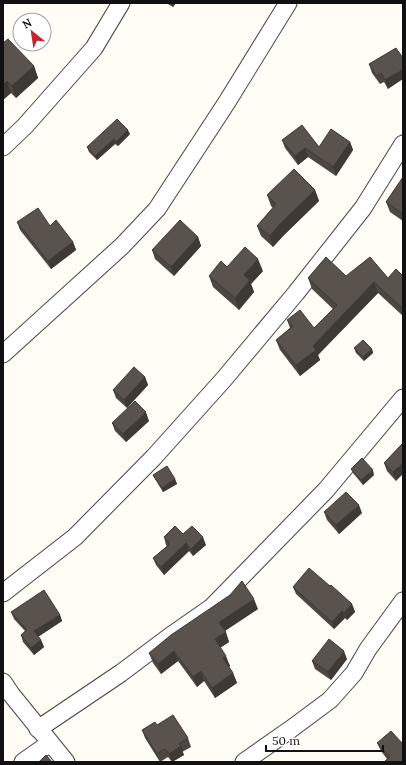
<svg xmlns="http://www.w3.org/2000/svg" width="406" height="765" viewBox="0 0 406 765" font-family="Lora,serif">
<style>
.lines{fill:none;stroke-linecap:round;stroke-linejoin:round}
.minor-casing{stroke:#444;stroke-width:19}
.minor{stroke:#fff;stroke-width:17}
.wall{fill:#4d4742}
.shaded-wall{fill:#3f3936}
.building{fill:#5a524d;stroke:#3f3936}
</style>
<rect width="100%" height="100%" fill="#fffdf5"/>
<g class="lines">
<g class="minor-casing">
<g id="minor">
<polyline points="3,147 25,126 94,48 121,3"/>
<polyline points="3,354 122,246 157,209 227,102 288,3"/>
<polyline points="3,593 75,537 154,457 224,379 296,293 363,208 403,144"/>
<polyline points="3,682 11,694 66,762"/>
<polyline points="38,729 121,673 169,637 212,607 326,490 403,398"/>
<polyline points="23,762 50,743"/>
<polyline points="244,762 291,729 330,700 354,673 368,649 403,601"/>
</g>
</g>
<use href="#minor" class="minor"/>
</g>
<g class="wall">
<polygon points="166,3 176,3 173,7"/>
<polygon points="3,43 34,66 38,78 16,98 11,93 3,100"/>
<polygon points="403,58 388,89 384,82 380,84 372,73 369,64"/>
<polygon points="130,134 118,146 115,144 97,160 89,152 87,147"/>
<polygon points="282,140 319,147 350,142 353,150 336,176 308,157 298,165 285,148"/>
<polygon points="403,177 403,221 390,212 386,202"/>
<polygon points="315,190 319,201 283,236 273,247 261,236 257,226 273,208 271,206 267,195"/>
<polygon points="17,222 50,226 73,242 76,250 51,269 20,230"/>
<polygon points="198,237 201,246 174,276 155,259 152,250"/>
<polygon points="227,267 263,271 251,284 254,292 239,310 213,287 209,276"/>
<polygon points="346,276 388,278 403,276 403,316 378,293 318,355 320,360 300,376 280,350 276,340 290,328 287,320 314,328 333,309 312,289 308,278"/>
<polygon points="354,348 372,349 373,353 364,361 356,353"/>
<polygon points="145,377 148,385 127,408 116,398 113,390"/>
<polygon points="149,421 126,442 115,431 112,423"/>
<polygon points="403,443 396,481 387,471 384,463"/>
<polygon points="351,469 374,475 363,485 353,473"/>
<polygon points="153,475 175,479 177,484 163,492 155,479"/>
<polygon points="324,512 362,513 339,534 327,520"/>
<polygon points="183,534 206,545 193,556 189,551 164,575 156,565 153,558 167,546 166,545 164,537"/>
<polygon points="330,586 352,604 355,612 347,620 345,618 334,629 296,594 293,587"/>
<polygon points="258,609 225,631 229,642 220,648 230,666 229,667 233,673 237,683 215,698 204,681 197,687 178,661 161,674 153,663 149,653"/>
<polygon points="11,612 60,615 62,621 38,637 41,640 44,647 34,655 23,642 21,635 25,631 14,619"/>
<polygon points="347,659 331,680 315,669 312,661"/>
<polygon points="157,725 188,738 191,747 182,752 184,755 172,762 168,757 160,762 145,738 142,730"/>
<polygon points="377,743 403,762 386,762 385,761 387,759 381,751"/>
</g>
<g class="shaded-wall">
<polygon points="171,3 176,3 173,7"/>
<polygon points="34,66 38,78 16,98 12,86"/>
<polygon points="403,69 403,79 388,89 385,80"/>
<polygon points="7,81 11,93 3,100 3,85"/>
<polygon points="128,130 130,134 118,146 116,142"/>
<polygon points="114,139 115,144 97,160 95,156"/>
<polygon points="350,142 353,150 336,176 333,167"/>
<polygon points="305,148 308,157 298,165 295,156"/>
<polygon points="315,190 319,201 283,236 273,247 270,236 279,225"/>
<polygon points="198,237 201,246 174,276 171,267"/>
<polygon points="73,242 76,250 51,269 48,261"/>
<polygon points="258,259 263,271 251,284 254,292 239,310 235,298 244,275"/>
<polygon points="374,282 378,293 318,355 320,360 300,376 296,365 313,346"/>
<polygon points="372,349 373,353 364,361 363,357"/>
<polygon points="145,377 148,385 127,408 124,400"/>
<polygon points="146,412 149,421 126,442 123,434"/>
<polygon points="403,463 403,474 396,481 393,472"/>
<polygon points="373,470 374,475 363,485 361,480"/>
<polygon points="175,479 177,484 163,492 162,488"/>
<polygon points="359,505 362,513 339,534 336,525"/>
<polygon points="203,537 206,545 193,556 191,549"/>
<polygon points="186,543 189,551 164,575 161,567"/>
<polygon points="254,599 258,609 223,632 219,622"/>
<polygon points="352,604 355,612 347,620 344,613"/>
<polygon points="342,611 345,618 334,629 332,622"/>
<polygon points="60,615 62,621 36,638 34,631"/>
<polygon points="226,632 229,642 218,649 215,639"/>
<polygon points="41,640 44,647 34,655 31,648"/>
<polygon points="174,651 178,661 161,674 158,664"/>
<polygon points="344,651 347,659 331,680 328,672"/>
<polygon points="226,656 230,666 227,668 223,658"/>
<polygon points="201,671 204,681 197,687 193,677"/>
<polygon points="233,673 237,683 215,698 212,688"/>
<polygon points="181,746 184,755 172,762 169,754"/>
</g>
<g class="building">
<polygon points="8,39 34,66 12,86 7,81 3,85 3,43"/>
<polygon points="396,48 403,58 403,69 385,80 381,73 377,76 369,64"/>
<polygon points="117,119 128,130 116,142 114,139 95,156 87,147"/>
<polygon points="302,125 319,147 331,129 350,142 333,167 305,148 295,156 282,140"/>
<polygon points="294,169 315,190 279,225 270,236 257,226 276,204 267,195"/>
<polygon points="403,177 403,214 386,202"/>
<polygon points="38,208 50,226 56,220 73,242 48,261 17,222"/>
<polygon points="180,220 198,237 171,267 152,250"/>
<polygon points="245,247 258,259 244,275 250,280 235,298 209,276 221,261 227,267"/>
<polygon points="326,257 346,276 370,257 388,278 396,269 403,276 403,309 374,282 313,346 316,350 296,365 276,340 293,326 287,320 300,310 314,328 337,305 308,278"/>
<polygon points="363,340 372,349 363,357 354,348"/>
<polygon points="134,367 145,377 124,400 113,390"/>
<polygon points="135,401 146,412 123,434 112,423"/>
<polygon points="403,443 403,463 393,472 384,463"/>
<polygon points="362,458 373,470 361,480 351,469"/>
<polygon points="167,466 175,479 162,488 153,475"/>
<polygon points="346,492 359,505 336,525 324,512"/>
<polygon points="175,526 183,534 192,526 203,537 191,549 186,543 161,567 153,558 170,544 164,537"/>
<polygon points="309,568 330,586 331,585 352,604 344,613 342,611 332,622 293,587"/>
<polygon points="242,581 254,599 219,622 226,632 215,639 226,656 223,658 233,673 212,688 201,671 193,677 174,651 158,664 149,653 171,635 230,595"/>
<polygon points="44,590 60,615 34,631 41,640 31,648 21,635 27,630 11,612"/>
<polygon points="329,639 344,651 328,672 312,661"/>
<polygon points="173,715 188,738 179,744 181,746 169,754 165,749 157,754 142,730 155,722 157,725"/>
<polygon points="391,731 403,744 403,762 387,762 385,761 390,757 377,743"/>
<polygon points="46,755 52,762 39,762"/>
</g>
<rect width="406" height="765" fill="none" stroke="#111111" stroke-width="8"/>
<g transform="translate(32 32) rotate(330)"><circle r="19" fill="#ffffff" stroke="#a0a0a0"/>
<path d="M0-3L7 15L0 10L-7 15Z" fill="#c4262e"/>
<text y="-6" font-size="11" font-weight="bold" text-anchor="middle" fill="#111111">N</text>
</g>
<path d="M266 745v6h117v-6" fill="none" stroke="#111111" stroke-width="2"/>
<text x="272" y="745" font-size="12" fill="#111111" stroke="#ffffff" stroke-width="3" paint-order="stroke">50 m</text>
</svg>
